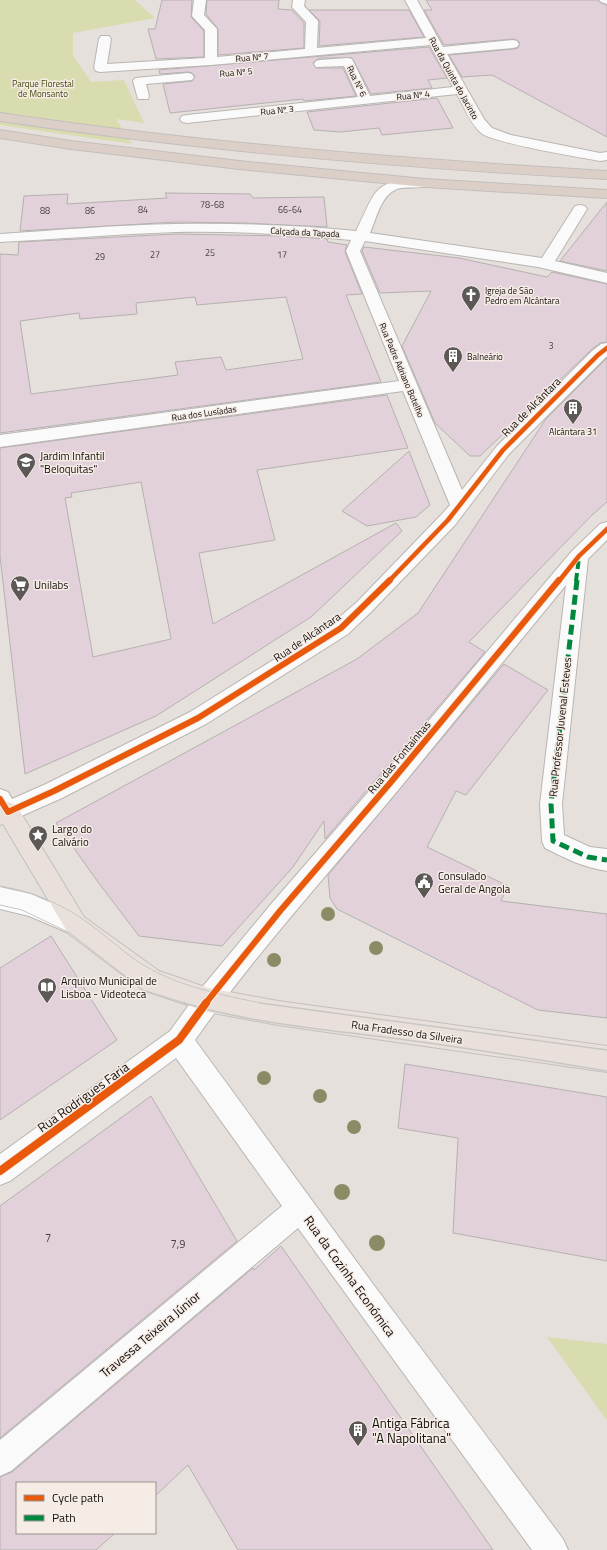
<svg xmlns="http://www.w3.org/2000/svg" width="607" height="1550" viewBox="0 0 607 1550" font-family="'Titillium Web',sans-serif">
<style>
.green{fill:#d8dcaf}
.building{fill:#e2d1da;stroke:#b5b1b0;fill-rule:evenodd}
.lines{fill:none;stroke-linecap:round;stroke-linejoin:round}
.minor-casing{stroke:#b9b5b2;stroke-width:2}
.major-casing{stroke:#c2bfbd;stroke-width:2}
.highway-casing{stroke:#c2bfbd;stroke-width:2}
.minor{fill:#fbfafa;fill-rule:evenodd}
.major{fill:#e9e0db;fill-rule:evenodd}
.highway{fill:#dccfc8;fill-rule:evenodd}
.tram-far1{stroke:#c8c6c5;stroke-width:1}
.tram{stroke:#c8c6c5;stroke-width:1.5}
.quiet-far1{stroke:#00873e;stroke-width:4;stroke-dasharray:8 4;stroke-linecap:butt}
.quiet{stroke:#00873e;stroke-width:5;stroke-dasharray:10 5;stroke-linecap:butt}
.cycleway-far2-casing{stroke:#f6ece6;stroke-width:6}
.cycleway-far1-casing{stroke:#f6ece6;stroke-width:8}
.cycleway-casing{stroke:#f6ece6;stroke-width:10}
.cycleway-far2{stroke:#e8590c;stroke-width:4.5}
.cycleway-far1{stroke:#e8590c;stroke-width:6}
.cycleway{stroke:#e8590c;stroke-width:8}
.tree{fill:#8b8b66}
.labels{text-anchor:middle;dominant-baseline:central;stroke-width:3;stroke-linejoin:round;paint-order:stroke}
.far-street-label{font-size:9px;fill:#120e0c;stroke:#f6ece6}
.far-park-label{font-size:9px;fill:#404605;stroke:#f6ece6}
.number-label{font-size:9px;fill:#463f40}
.far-poi-label{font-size:9px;fill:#120e0c;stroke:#f6ece6;text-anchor:start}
.street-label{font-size:11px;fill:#120e0c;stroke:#f6ece6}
.poi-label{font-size:11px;fill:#120e0c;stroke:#f6ece6;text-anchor:start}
.near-number-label{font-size:11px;fill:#463f40}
.near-street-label{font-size:13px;fill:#120e0c;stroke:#f6ece6}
.near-poi-label{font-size:13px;fill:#120e0c;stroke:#f6ece6;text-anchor:start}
</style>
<rect width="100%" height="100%" fill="#e6e0dc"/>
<g class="green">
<polygon points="0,0 135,0 155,18 73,33 73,55 91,82 124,80 144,123 116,119 132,144 0,125"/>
<polygon points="547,1337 607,1344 607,1419 606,1419"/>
</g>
<g class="building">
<polygon points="162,0 192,0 191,17 204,31 204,57 156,59 148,29 155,29"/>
<polygon points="207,0 279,0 278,9 292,10 304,23 304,48 218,55 218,29 206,14"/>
<polygon points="426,0 598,0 601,3 607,5 607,137 492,75 462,77 449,55 513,49 518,48 520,43 517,40 513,39 444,45 424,10 432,10"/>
<polygon points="309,10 409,10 424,37 319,46 320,21"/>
<polygon points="429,47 447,78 428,80 432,88 371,94 352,58 320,58 316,60 313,63 316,68 343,68 356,96 304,101 303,99 170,113 163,84 192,81 195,76 192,73 188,72 160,74 159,70"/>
<polygon points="437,98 453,128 382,135 379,128 340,132 314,130 307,112"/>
<polygon points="165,193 250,194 253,198 324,197 327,227 244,223 176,222 20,231 24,196 68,194 67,204 167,198"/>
<polygon points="607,202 607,271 560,261"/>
<path d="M176 234 285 236 327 239 328 242 347 245 345 252 362 294 346 295 381 382 0 433V254L18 255 19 242ZM195 297 197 305 286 297 303 359 226 370 221 357 175 362 178 375 31 394 20 321 79 313 80 319 137 314 136 303Z"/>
<polygon points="364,247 459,258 547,277 552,272 607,284 607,342 600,343 591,350 480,456 470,456 435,423 402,346 431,291 380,293 362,251"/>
<polygon points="607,358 607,502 592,515 469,642 485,652 325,839 324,821 293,867 222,946 139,936 98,882 56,823 357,659 418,613 546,419"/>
<path d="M387 395 408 448 257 470 275 540 199 553 213 624 396 523 402 531 311 617 156 716 25 774 0 556V448ZM141 482 171 639 93 657 65 498 72 497 71 493Z"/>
<polygon points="409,451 430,505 416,517 367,526 342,511"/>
<polygon points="504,664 548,690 466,795 456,791 427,847 508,886 501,901 607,914 607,1018 538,1010 337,909 330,898 328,875"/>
<polygon points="51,936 117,1040 0,1120 0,968"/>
<polygon points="405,1064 607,1097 607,1261 453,1233 458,1138 398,1128"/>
<polygon points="151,1096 237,1241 0,1438 0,1206"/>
<polygon points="281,1246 493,1550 238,1550 188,1465 155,1496 155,1483 17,1483 17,1533 115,1533 96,1550 0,1550 0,1477 12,1472 253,1268 254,1270"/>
</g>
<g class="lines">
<g class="minor-casing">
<g id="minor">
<path d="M194 0H206L204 15 217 29V57L305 49 306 22 292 7 293 0H305L304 6 318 21 317 48 426 38 405 0H417L443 47 513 40 517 41 519 44 517 47 513 48 447 54 484 119 492 128 511 135 600 153 607 152V160L600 161C579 157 493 143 481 133 470 123 464 107 457 94L187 123 182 122 180 119 182 116 187 115 358 97 344 66 316 67 314 64 316 61 320 60 348 58 352 59 370 96 453 87 430 45 211 65 100 72 96 71 94 68 99 39 101 36H109L111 39 107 64 205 58V30L192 16Z"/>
<polygon points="599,0 607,0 607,4 601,2"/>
<polygon points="188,73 192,74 194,77 192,80 146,84 149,96 148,99 138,99 133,81 135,78"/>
<path d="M425 179 430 180 432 183 430 186C421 188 411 187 401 188 382 191 377 217 370 233L542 258 575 206 580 205 585 206 587 209 555 261 607 273V283L538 267 365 241 360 251 462 490 497 446 592 351 601 344 607 343V356L509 454 455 525 371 612 348 634 206 724 62 798 8 822 0 819V789L8 792 12 799 46 784 190 712 334 622 357 602 441 515 450 505 403 391 0 447V435L399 381 346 251 351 240C293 234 234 231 176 232 117 234 58 239 0 242V234C59 230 118 225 176 224 236 223 296 225 356 231 378 187 372 181 425 179Z"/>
<path d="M607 522V540L588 559 562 804 564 835 590 847 607 849V871C582 867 567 859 545 848L542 841 540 804 566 585C510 653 455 721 399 789 330 872 257 952 195 1040L373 1284 563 1539 568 1550H532L298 1228 11 1471 0 1476V1440L282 1206 176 1058 10 1181 0 1185V1154L170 1031 199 991 272 903 383 775 572 551 600 524Z"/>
<polygon points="0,887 31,894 84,917 88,925 84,933 76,936 29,916 0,909"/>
</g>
</g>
<g class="major-casing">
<polygon id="major" points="8,802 16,805 84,917 159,971 208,988 278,1001 607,1046 607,1072 278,1025 208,1012 143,990 68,933 3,824 0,825 0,805"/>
</g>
<g class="highway-casing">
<g id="highway">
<path d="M0 113C201 143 404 159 607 171V179C404 168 201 151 0 121Z"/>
<polygon points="0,130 71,141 239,161 425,179 607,190 607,198 425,187 239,169 71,149 0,138"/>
</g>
</g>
<use href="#minor" class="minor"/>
<use href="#major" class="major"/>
<use href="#highway" class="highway"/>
<g class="tram-far1">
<path d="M0 886C30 891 58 902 84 920 102 932 118 948 137 961 175 986 221 995 266 1004"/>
<polyline points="0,905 22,910 70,933 143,990 188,1004"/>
</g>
<g class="tram">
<path d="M184 1003C251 1023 322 1029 391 1038 463 1047 535 1059 607 1071"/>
<polyline points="260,1003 607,1050"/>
</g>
<polyline class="quiet-far1" points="576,581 579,558"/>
<polyline class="quiet" points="577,580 551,804 553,841 588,857 607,860"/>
<g class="cycleway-far2-casing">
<g id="cycleway-far2">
<polyline points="389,581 448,520 503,450 598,355 607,348"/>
<polyline points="559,581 579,556 607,529"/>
</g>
</g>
<g class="cycleway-far1-casing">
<g id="cycleway-far1">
<polyline points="0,799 8,812 54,791 198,718 341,628 390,580"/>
<polyline points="205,1004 280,911 391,782 559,580"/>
</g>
</g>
<g class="cycleway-casing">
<polyline id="cycleway" points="0,1171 179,1040 206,1003"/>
</g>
<use href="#cycleway-far2" class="cycleway-far2"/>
<use href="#cycleway-far1" class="cycleway-far1"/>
<use href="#cycleway" class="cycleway"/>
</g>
<g class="tree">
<circle cx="328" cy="914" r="7"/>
<circle cx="376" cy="948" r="7"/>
<circle cx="274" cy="960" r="7"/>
<circle cx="264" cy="1078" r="7"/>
<circle cx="320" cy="1096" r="7"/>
<circle cx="354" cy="1127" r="7"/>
<circle cx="342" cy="1192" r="8"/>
<circle cx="377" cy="1243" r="8"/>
</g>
<defs>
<g id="church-pin" transform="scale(1)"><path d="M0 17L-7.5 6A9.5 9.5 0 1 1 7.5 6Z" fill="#5c5855" stroke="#f6ece6"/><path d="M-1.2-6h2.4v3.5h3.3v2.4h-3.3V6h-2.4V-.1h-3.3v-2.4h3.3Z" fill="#fff"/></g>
<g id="building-pin" transform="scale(1)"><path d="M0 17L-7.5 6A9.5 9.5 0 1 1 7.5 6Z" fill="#5c5855" stroke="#f6ece6"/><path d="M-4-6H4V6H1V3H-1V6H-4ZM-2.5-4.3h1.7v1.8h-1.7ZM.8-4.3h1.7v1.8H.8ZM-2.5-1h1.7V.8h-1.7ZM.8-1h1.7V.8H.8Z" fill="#fff"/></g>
<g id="school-pin" transform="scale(1)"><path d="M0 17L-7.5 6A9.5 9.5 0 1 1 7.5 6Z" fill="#5c5855" stroke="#f6ece6"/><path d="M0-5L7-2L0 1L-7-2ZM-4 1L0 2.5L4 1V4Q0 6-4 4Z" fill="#fff"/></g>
<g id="supermarket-pin" transform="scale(1)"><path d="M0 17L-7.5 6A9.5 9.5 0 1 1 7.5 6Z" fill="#5c5855" stroke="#f6ece6"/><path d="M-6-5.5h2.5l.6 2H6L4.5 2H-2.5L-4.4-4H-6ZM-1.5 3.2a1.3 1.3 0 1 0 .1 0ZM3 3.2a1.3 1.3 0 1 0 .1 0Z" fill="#fff"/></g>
<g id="sight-pin" transform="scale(1)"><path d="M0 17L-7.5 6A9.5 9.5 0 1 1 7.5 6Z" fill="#5c5855" stroke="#f6ece6"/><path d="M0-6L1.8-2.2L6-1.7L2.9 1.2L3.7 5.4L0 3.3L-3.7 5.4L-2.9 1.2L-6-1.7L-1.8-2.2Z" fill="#fff"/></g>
<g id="civic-pin" transform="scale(1)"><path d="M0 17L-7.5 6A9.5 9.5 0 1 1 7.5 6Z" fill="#5c5855" stroke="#f6ece6"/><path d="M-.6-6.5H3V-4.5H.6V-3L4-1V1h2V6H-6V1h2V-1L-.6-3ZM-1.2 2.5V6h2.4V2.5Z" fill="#fff"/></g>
<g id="library-pin" transform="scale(1)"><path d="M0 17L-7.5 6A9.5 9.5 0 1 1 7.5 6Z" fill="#5c5855" stroke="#f6ece6"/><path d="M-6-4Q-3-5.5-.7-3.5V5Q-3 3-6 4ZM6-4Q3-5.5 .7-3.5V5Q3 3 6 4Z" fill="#fff"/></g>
</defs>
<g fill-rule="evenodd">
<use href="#church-pin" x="471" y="295"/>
<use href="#building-pin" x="453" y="356"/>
<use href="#building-pin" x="573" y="408"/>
<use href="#school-pin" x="26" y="462"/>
<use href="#supermarket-pin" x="20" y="585"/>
<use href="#sight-pin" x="38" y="835"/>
<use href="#civic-pin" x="424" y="882"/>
<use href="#library-pin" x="47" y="987"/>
<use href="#building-pin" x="358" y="1430"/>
</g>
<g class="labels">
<g class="far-street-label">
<text transform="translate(252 57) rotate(-5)">Rua Nº 7</text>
<text transform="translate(236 72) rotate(-5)">Rua Nº 5</text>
<text transform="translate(454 78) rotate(61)">Rua da Quinta do Jacinto</text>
<text transform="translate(357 81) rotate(64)">Rua Nº 6</text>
<text transform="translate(413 95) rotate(-6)">Rua Nº 4</text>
<text transform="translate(277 110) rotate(-6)">Rua Nº 3</text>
<text transform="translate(305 232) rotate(3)">Calçada da Tapada</text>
<text transform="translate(402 370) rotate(67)">Rua Padre Adriano Botelho</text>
<text transform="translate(204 413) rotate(-8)">Rua dos Lusíadas</text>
</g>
<g class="far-park-label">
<text x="43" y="83">Parque Florestal<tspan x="43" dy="10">de Monsanto</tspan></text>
</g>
<g class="number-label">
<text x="212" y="204">78-68</text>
<text x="143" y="209">84</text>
<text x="290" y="209">66-64</text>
<text x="45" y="210">88</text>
<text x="90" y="210">86</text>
<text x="210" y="252">25</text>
<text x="155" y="254">27</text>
<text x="282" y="254">17</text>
<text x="100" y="256">29</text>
<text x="551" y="345">3</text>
</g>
<g class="far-poi-label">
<text x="485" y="290">Igreja de São<tspan x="485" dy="10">Pedro em Alcântara</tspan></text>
<text x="467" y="356">Balneário</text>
<text x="573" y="431" text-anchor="middle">Alcântara 31</text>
</g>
<g class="street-label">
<text transform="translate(531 407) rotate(-45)">Rua de Alcântara</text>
<text transform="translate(307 637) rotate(-34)">Rua de Alcântara</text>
<text transform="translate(560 727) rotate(-84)">Rua Professor Juvenal Esteves</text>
<text transform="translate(399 757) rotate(-50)">Rua das Fontaínhas</text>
<text transform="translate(407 1032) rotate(8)">Rua Fradesso da Silveira</text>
</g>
<g class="poi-label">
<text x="40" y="456">Jardim Infantil<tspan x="40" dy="13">"Beloquitas"</tspan></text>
<text x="34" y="585">Unilabs</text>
<text x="52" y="829">Largo do<tspan x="52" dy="13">Calvário</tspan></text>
<text x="438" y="876">Consulado<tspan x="438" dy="13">Geral de Angola</tspan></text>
<text x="61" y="981">Arquivo Municipal de<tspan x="61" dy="13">Lisboa - Videoteca</tspan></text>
</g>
<g class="near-number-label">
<text x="48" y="1238">7</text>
<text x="178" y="1244">7,9</text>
</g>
<g class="near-street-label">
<text transform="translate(83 1097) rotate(-36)">Rua Rodrigues Faria</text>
<text transform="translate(350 1276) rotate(54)">Rua da Cozinha Económica</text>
<text transform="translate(150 1334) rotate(-40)">Travessa Teixeira Júnior</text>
</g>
<g class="near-poi-label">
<text x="372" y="1423">Antiga Fábrica<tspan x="372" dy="15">"A Napolitana"</tspan></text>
</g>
</g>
<rect x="16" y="1482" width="140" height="52" fill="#f6ece6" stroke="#9b938f"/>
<rect x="24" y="1495" width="20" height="6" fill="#e8590c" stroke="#9b938f"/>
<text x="52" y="1502" font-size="12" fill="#120e0c">Cycle path</text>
<rect x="24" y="1515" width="20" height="6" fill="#00873e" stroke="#9b938f"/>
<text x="52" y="1522" font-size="12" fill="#120e0c">Path</text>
</svg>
